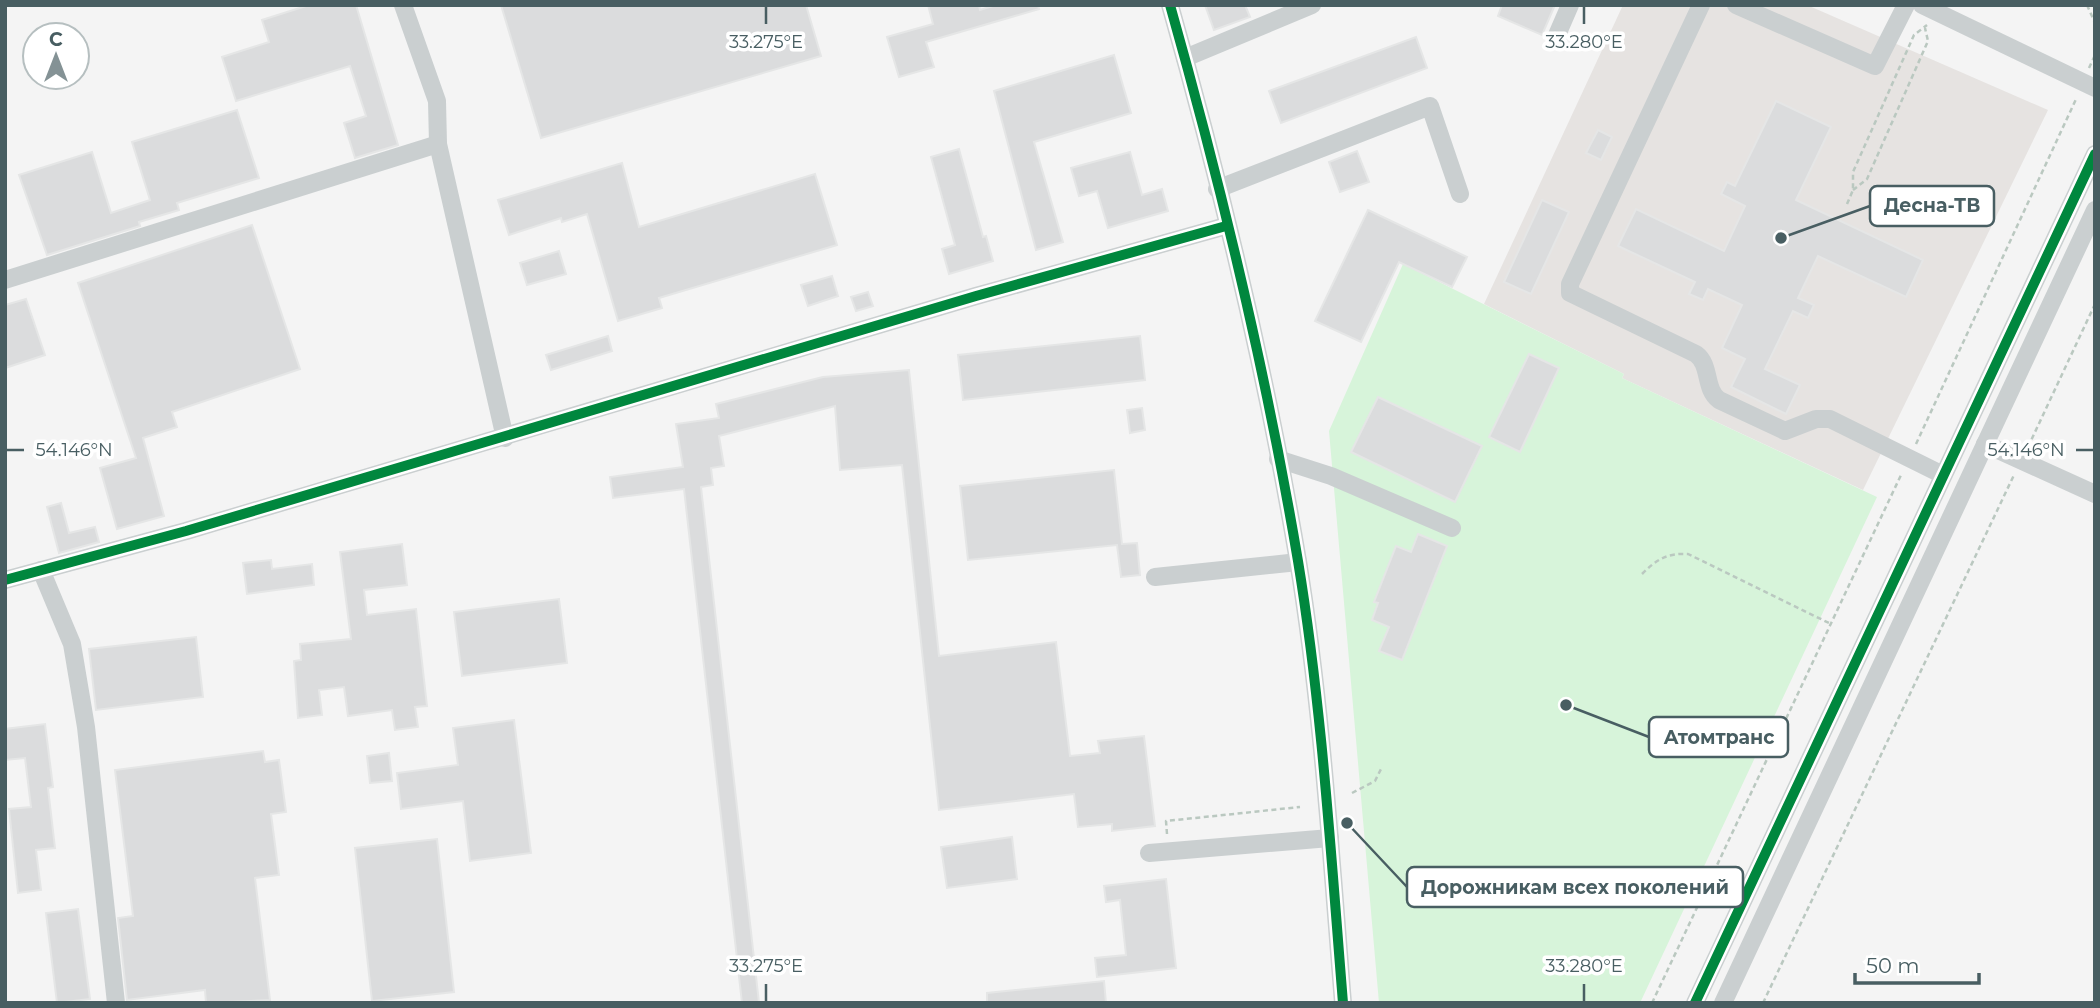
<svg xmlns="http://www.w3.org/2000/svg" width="2100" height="1008" viewBox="0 0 2100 1008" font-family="Montserrat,sans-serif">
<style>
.commercial{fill:#e6e3e1}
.green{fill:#d7f4da}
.building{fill:#dbdcdd;stroke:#e5e6e6;stroke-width:2}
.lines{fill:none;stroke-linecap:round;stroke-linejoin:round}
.path{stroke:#bac8c0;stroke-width:2.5;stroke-dasharray:5 3.5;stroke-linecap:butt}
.minor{stroke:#cacfd0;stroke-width:18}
.cycleway-casing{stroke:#fff;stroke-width:15}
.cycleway{stroke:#00873e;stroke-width:10}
.ticks{fill:none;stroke:#485e62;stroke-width:2.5}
.ticks-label{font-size:18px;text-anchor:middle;fill:#485e62;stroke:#fff;stroke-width:7;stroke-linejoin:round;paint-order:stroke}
.leader{fill:none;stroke:#485e62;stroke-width:2.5}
.callout-dot{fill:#485e62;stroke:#fff;stroke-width:2.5}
.callout{fill:#fff;stroke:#485e62;stroke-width:2.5}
.callout-label{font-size:19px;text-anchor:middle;font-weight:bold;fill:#485e62}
</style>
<rect width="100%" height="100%" fill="#f4f4f4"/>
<polygon class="commercial" points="1623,5 1807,5 2048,110 1863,490 1622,378 1624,374 1484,304"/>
<polygon class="green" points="1403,264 1624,374 1622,378 1877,497 1640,1003 1379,1003 1329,431"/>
<g class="building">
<polygon points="309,5 356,5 398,145 355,158 344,123 366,116 350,66 236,101 222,57 269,42 262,20"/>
<polygon points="501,5 806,5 821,56 541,138"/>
<polygon points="928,5 979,5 980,10 996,5 1038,5 1039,9 926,42 934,67 899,77 887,37 933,24"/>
<polygon points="1205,5 1245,5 1250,17 1214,30"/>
<polygon points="1502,5 1555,5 1542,35 1498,16"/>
<polygon points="1416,37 1427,68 1281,123 1269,91"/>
<polygon points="1114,55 1131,113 1034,142 1063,242 1036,250 994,91"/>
<polygon points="1776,101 1831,127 1796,200 1923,260 1906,297 1818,256 1798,298 1814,305 1808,318 1793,311 1765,369 1800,385 1786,414 1731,387 1745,359 1722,348 1742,305 1708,289 1703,300 1689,294 1695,282 1618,246 1636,209 1724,251 1745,206 1721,194 1727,182 1735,186"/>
<polygon points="237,110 259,178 177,203 179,210 139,222 140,226 47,255 19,175 92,152 111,213 150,200 132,142"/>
<polygon points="1598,130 1612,137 1601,160 1586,153"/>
<polygon points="959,149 983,237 986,236 993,261 949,274 942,249 955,245 931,157"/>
<polygon points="1357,151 1369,182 1340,192 1329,162"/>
<polygon points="1130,152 1142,195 1162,189 1168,211 1108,228 1097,191 1079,196 1071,168"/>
<polygon points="622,163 639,227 815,174 837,245 659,298 662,308 618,321 587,214 562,222 561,218 509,235 498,200"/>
<polygon points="1542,200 1569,212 1531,294 1504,282"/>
<polygon points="1368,210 1467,257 1452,287 1399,262 1361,342 1315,321"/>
<polygon points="252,225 300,369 172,412 177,427 143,438 164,516 117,529 100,468 136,458 78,283"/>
<polygon points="559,251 566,274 527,285 520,263"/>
<polygon points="832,276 838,296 808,306 801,285"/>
<polygon points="868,292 873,306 856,311 851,297"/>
<polygon points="26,299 45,355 5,368 5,305"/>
<polygon points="608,336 612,351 551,370 546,355"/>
<polygon points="1140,336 1145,380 963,400 958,355"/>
<polygon points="1529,354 1559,368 1520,452 1489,437"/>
<polygon points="909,370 939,656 1056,642 1070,756 1100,753 1098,741 1144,736 1155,826 1112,831 1112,824 1078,827 1074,794 939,810 902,465 840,470 835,406 719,436 724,466 711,468 713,485 701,487 759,1003 742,1003 684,489 613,498 610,477 683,467 676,424 719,418 716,404 823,377"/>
<polygon points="1378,397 1482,446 1455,502 1351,452"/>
<polygon points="1142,408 1145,430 1130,433 1127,410"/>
<polygon points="1114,470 1122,544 1137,543 1140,575 1121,577 1117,545 968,560 960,486"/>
<polygon points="61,503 69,533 95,527 99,542 59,553 47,507"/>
<polygon points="1418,534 1447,546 1402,660 1379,651 1389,627 1372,620 1378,603 1374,602 1396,546 1411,552"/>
<polygon points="402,544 407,585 364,590 367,615 416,609 427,706 415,707 418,727 395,730 392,710 348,716 344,687 319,690 322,715 298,718 294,661 301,660 300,644 351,639 340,552"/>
<polygon points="271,560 272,569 312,564 314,585 247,594 243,563"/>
<polygon points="559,599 567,663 462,676 454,612"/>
<polygon points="196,637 203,697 96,710 89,649"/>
<polygon points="514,720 531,853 470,861 463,801 401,809 397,773 458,765 453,728"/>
<polygon points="45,724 53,787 48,788 55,848 36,850 41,890 18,893 9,809 31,807 25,758 5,760 5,729"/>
<polygon points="263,751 265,762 279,760 286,812 271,814 279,875 255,878 270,1000 206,1003 205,990 127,1000 118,918 133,916 115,770"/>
<polygon points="389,753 392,781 370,783 367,756"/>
<polygon points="1012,837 1017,879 947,888 941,847"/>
<polygon points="437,839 454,992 372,1001 355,848"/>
<polygon points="1166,879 1176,968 1097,977 1095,958 1126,955 1120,900 1106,902 1104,886"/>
<polygon points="78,909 90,999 57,1003 46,913"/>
<polygon points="1104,981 1106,1003 987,1003 987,993"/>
</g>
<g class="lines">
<g class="path">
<polyline points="2087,5 2095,23"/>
<polyline points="2089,68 2095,55"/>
<polyline points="1853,190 1867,179 1928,41 1925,28"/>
<polyline points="1847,204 1853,190 1853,172 1914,35 1927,25"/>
<polyline points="1916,444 2077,97"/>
<polyline points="2028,447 2095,304"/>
<path d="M1642 574C1657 559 1667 553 1688 554L1831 624"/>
<polyline points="1352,793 1375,781 1382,767"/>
<polyline points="1167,834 1166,821 1300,807"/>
<polyline points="1652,1003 1901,475"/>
<polyline points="1763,1003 2014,475"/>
</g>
<g class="minor">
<polyline points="403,5 437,101 438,144 505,438"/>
<path d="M1170 5C1221 185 1267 377 1298 561 1322 707 1331 856 1343 1003"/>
<path d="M1701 5 1570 284V293L1696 354C1711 365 1704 389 1719 400L1785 431 1816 419H1830L1943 475"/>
<polyline points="1736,5 1875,66 1906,5"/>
<polyline points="1922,5 2095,88"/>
<polyline points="1557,35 1570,5"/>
<polyline points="1185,58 1312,5"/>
<polyline points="1217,189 1430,106 1460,194"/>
<polyline points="5,280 438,144"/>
<polyline points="1985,444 2095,494"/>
<polyline points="1278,459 1331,476 1452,528"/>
<polyline points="41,570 72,644 86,727 116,1003"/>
<polyline points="1155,577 1298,562"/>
<polyline points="5,580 186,531 976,296 1226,226"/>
<polyline points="1149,853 1330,838"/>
<polyline points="1695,1003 2095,154"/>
<polyline points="1723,1003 2095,210"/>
</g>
<g class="cycleway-casing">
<g id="cycleway">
<path d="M1170 5C1221 185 1267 377 1298 561 1322 707 1331 856 1343 1003"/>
<polyline points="5,580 186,531 976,296 1226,226"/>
<polyline points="1695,1003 2095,154"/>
</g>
</g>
<use href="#cycleway" class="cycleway"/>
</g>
<path class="ticks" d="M766 7V24M1584 7V24M7 450H24M2076 450H2093M766 984V1001M1584 984V1001"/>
<g class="ticks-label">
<text x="766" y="48">33.275°E</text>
<text x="1584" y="48">33.280°E</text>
<text x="74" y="456">54.146°N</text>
<text x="2026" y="456">54.146°N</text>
<text x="766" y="972">33.275°E</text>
<text x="1584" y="972">33.280°E</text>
</g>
<path class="leader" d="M1781 238L1870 206M1566 705L1649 737M1347 823L1407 887"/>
<g class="callout-dot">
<circle cx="1781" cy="238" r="7"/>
<circle cx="1566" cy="705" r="7"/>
<circle cx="1347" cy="823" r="7"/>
</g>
<g class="callout">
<rect x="1870" y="186" width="124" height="40" rx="7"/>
<rect x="1649" y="717" width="139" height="40" rx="7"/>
<rect x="1407" y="867" width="336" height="40" rx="7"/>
</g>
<g class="callout-label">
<text x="1932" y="212">Десна-ТВ</text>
<text x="1719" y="744">Атомтранс</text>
<text x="1575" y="894">Дорожникам всех поколений</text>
</g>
<rect width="2100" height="1008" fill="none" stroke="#485e62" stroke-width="14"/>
<g transform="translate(56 56)"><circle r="33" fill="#ffffff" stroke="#b6bfc0" stroke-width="2"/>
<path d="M0-5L12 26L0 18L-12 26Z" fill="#849295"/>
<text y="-10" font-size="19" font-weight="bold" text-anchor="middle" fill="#485e62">С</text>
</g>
<path d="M1855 973v10h124v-10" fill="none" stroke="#485e62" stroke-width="3.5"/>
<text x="1866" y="973" font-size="21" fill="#485e62" stroke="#ffffff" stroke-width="5" paint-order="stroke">50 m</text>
</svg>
